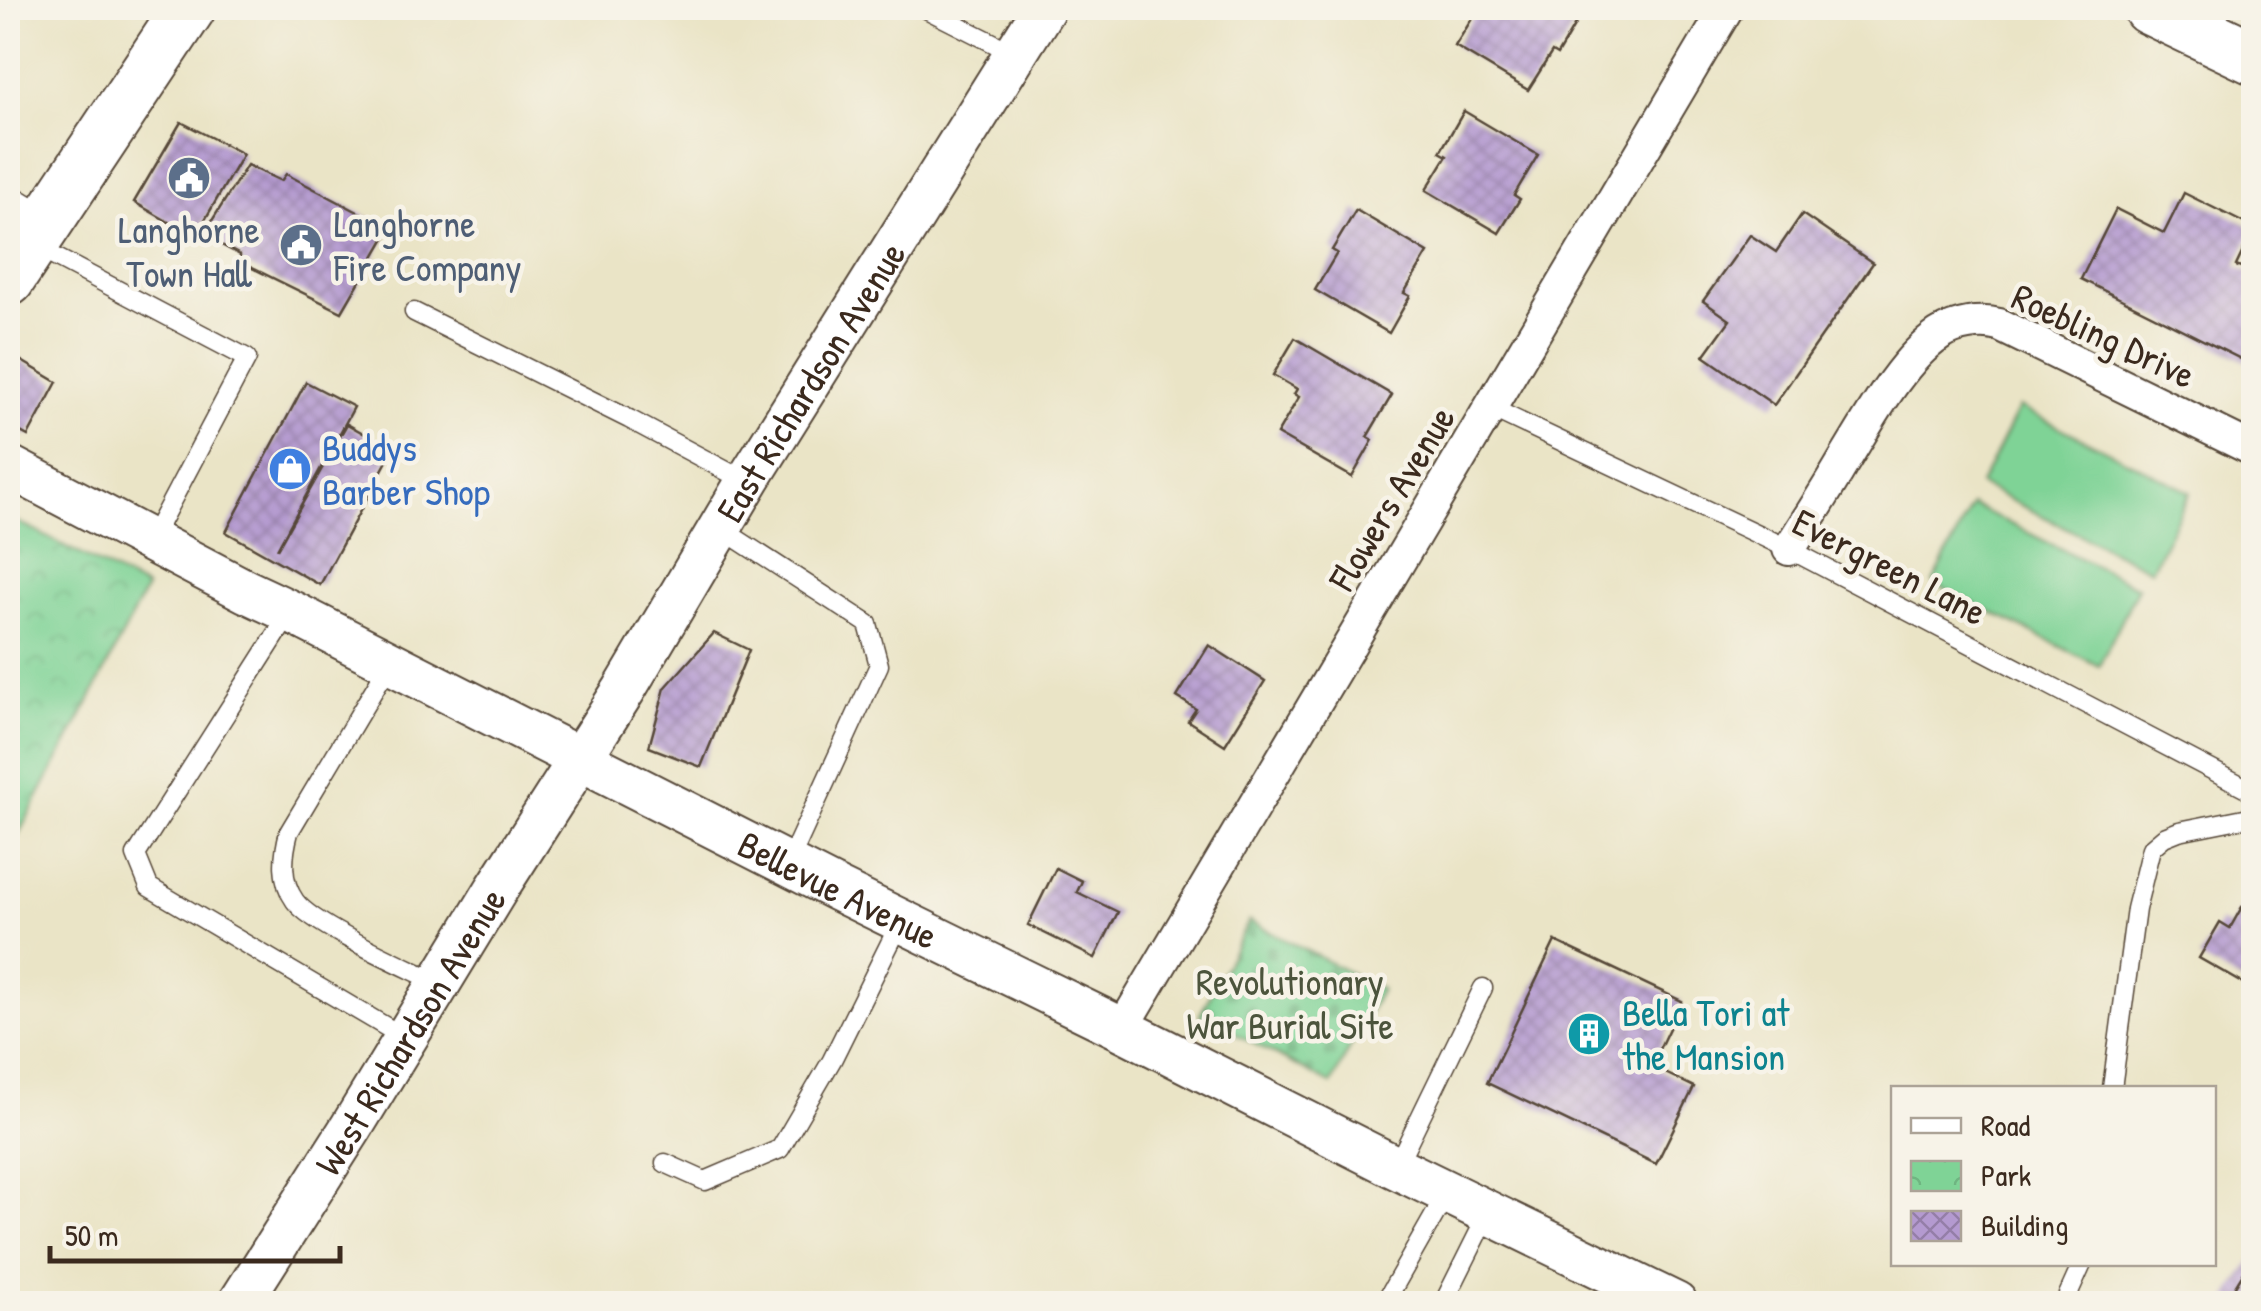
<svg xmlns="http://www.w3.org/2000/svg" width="2261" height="1311" viewBox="0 0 2261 1311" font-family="'Patrick Hand',sans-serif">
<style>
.cemetery{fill:url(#cemetery-stones);stroke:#5d7e5a;stroke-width:2.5}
.park{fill:url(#park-crowns);stroke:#5d7e5a;stroke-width:2.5}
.garden{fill:#7fd396;stroke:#5d7e5a;stroke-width:2.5}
.building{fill:url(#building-cross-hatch)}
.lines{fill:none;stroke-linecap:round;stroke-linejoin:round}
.service-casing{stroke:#554637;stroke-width:21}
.minor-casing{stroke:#554637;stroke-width:36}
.tertiary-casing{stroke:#554637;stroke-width:46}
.primary-casing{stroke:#554637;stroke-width:56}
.service{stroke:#fff;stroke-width:18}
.minor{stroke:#fff;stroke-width:32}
.tertiary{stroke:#fff;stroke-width:42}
.primary{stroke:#fff;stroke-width:52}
.labels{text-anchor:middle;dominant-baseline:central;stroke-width:9;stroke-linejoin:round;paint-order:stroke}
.service-label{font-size:38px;fill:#4e5e75;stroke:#f7f3e8;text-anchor:start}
.street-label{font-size:38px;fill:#3b2a1e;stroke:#f7f3e8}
.shop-label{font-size:38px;fill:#366cbe;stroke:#f7f3e8;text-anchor:start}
.park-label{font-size:38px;fill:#4c543c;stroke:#f7f3e8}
.culture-label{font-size:38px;fill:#0d838f;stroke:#f7f3e8;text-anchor:start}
</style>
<defs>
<pattern id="cemetery-stones" width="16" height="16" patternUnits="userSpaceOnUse" patternTransform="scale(2.5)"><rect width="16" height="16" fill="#7fd396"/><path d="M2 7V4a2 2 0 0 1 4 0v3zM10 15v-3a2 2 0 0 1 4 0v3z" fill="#6fb581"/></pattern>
<pattern id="park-crowns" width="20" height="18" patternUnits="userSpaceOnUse" patternTransform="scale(2.5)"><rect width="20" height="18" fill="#7fd396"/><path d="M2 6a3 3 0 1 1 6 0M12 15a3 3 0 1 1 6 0" fill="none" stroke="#6fb581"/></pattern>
<pattern id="building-cross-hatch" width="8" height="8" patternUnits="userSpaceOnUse" patternTransform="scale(2.5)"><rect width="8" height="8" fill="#b49ad0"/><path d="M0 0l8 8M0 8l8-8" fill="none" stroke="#947ea8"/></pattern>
</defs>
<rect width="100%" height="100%" fill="#f7f3e8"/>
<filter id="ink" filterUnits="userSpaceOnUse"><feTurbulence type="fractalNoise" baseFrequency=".01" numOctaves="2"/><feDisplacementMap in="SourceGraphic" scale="20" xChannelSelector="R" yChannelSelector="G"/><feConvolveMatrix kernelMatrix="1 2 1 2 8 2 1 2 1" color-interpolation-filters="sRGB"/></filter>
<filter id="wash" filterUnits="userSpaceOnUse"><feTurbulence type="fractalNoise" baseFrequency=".0048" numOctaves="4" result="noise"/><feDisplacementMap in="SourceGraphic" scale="40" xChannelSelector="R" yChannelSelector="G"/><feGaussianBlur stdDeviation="2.25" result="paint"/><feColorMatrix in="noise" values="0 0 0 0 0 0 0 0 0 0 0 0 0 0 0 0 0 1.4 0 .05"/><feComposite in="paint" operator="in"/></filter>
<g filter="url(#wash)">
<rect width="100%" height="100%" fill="#eae4c6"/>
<polygon class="cemetery" points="1249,921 1381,989 1331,1084 1200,1015"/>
<polygon class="park" points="12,519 146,588 88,704 8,854 8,526"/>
<g class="garden">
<polygon points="2019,407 2190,492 2151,570 1980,485"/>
<polygon points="1972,505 2138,587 2099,666 1933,583"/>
</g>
<g id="blocks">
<g class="building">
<polygon points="1485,8 1577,8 1583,11 1557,55 1552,52 1528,90 1455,46 1478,9 1483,11"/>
<polygon points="1464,111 1538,155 1514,195 1520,199 1499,233 1426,190 1447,156 1440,152"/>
<polygon points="181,122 243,154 195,237 134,202"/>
<polygon points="247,165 281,181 286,174 390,229 342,312 240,262 240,255 203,235"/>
<polygon points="2184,193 2254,228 2236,266 2254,274 2254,355 2249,363 2081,279 2116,209 2164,233"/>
<polygon points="1356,210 1428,253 1404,293 1410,296 1389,333 1315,290 1337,253 1332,250"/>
<polygon points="1802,214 1873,263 1774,405 1704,356 1730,320 1703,301 1750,235 1776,252"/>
<polygon points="1295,338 1392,395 1367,437 1373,440 1352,477 1277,434 1299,397 1294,394 1297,389 1273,375"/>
<polygon points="15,357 57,382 28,436 8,425 8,369"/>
<polygon points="306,382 354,407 277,549 347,424 393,450 320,585 226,532"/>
<polygon points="714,633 749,650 701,767 649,747 665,688"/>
<polygon points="1209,645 1265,681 1225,745 1188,721 1196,709 1177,697"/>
<polygon points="1056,868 1082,881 1077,892 1118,912 1095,958 1028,925"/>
<polygon points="2242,907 2254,913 2254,976 2248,986 2199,958 2220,922 2230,928"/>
<polygon points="1555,941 1682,1001 1651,1066 1694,1087 1656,1164 1487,1083"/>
<polygon points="2254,1255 2254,1304 2224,1304"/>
</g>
</g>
</g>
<g filter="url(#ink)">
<use href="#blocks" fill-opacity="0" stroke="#554637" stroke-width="2.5"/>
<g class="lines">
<g class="service-casing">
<g id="service">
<polyline points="924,8 1015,54"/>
<polyline points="8,192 44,214"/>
<polyline points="36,247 247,358 151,540"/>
<polyline points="414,312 629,419 747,482"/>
<polyline points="1491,408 1789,549 2254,792"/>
<polyline points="720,528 868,624 879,665 788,864"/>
<polyline points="290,613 136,855 149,887 405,1038"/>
<path d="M390 663 289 832C283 855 280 880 295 901 313 926 407 967 439 983"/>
<polyline points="2112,1088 2136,909 2151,848 2164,837 2179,831 2254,816"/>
<polyline points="665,1163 705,1181 780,1149 832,1060 901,921"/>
<polyline points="1396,1167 1483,988"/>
<polyline points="1384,1304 1447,1193"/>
<polyline points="1443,1304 1489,1212"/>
<polyline points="2064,1304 2082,1264"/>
</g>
</g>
<g class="minor-casing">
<g id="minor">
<path d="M1789 549C1807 521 1825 493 1842 464 1867 424 1900 361 1939 335 1956 324 1980 320 1999 325L2254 450"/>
<polyline points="1122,1029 1727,8"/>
</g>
</g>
<g class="tertiary-casing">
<g id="tertiary">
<path id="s1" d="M8 466 246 591 291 612 838 890 1122 1029 1395 1167 1676 1304"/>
<path id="s2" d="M239 1304 351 1128 496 890 624 690 750 477 1044 8"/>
</g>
</g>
<g class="primary-casing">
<g id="primary">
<polyline points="2149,8 2254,58"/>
<polyline points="8,280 189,8"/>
</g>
</g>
<use href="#service" class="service"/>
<use href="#minor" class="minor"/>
<use href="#tertiary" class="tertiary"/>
<use href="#primary" class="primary"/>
</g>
</g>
<defs>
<g id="civic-disc" transform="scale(2.25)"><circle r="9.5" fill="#5c6f8a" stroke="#f7f3e8"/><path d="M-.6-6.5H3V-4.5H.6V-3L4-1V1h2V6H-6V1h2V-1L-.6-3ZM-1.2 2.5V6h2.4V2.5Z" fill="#fff"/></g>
<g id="shop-disc" transform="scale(2.25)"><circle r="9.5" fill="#3f7fe0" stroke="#f7f3e8"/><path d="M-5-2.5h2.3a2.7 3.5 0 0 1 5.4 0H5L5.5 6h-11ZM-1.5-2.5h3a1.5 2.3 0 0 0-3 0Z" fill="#fff"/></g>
<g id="building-disc" transform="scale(2.25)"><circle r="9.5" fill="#0f9aa8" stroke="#f7f3e8"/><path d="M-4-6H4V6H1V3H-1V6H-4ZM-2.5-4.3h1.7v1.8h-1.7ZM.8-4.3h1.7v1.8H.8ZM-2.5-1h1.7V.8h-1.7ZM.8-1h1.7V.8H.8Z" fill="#fff"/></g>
</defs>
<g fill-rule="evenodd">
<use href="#civic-disc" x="189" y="178"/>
<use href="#civic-disc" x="301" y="245"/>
<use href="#shop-disc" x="290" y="469"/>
<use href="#building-disc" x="1589" y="1034"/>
</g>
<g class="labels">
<g class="service-label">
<text x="334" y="223">Langhorne<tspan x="334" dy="44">Fire Company</tspan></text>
<text x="189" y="229" text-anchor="middle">Langhorne<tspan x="189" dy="44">Town Hall</tspan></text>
</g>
<g class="street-label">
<text transform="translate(2104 335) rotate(25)">Roebling Drive</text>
<text stroke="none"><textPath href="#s2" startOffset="1085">East Richardson Avenue</textPath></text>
<text transform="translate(1391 498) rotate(-59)">Flowers Avenue</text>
<text transform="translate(1890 566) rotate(27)">Evergreen Lane</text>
<text stroke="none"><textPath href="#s1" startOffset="932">Bellevue Avenue</textPath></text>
<text stroke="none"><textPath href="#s2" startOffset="322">West Richardson Avenue</textPath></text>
</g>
<g class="shop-label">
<text x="322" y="447">Buddys<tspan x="322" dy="44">Barber Shop</tspan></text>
</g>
<g class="park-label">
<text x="1290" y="981">Revolutionary<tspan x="1290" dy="44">War Burial Site</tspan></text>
</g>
<g class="culture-label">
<text x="1622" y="1012">Bella Tori at<tspan x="1622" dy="44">the Mansion</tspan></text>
</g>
</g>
<rect width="2261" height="1311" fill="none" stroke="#f7f3e8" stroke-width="40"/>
<rect x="1891" y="1086" width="325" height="180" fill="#f7f3e8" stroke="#aca397" stroke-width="2.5"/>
<rect x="1911" y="1118" width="50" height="15" fill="#ffffff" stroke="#aca397" stroke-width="2.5"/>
<text x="1981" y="1136" font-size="30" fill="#3b2a1e">Road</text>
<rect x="1911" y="1161" width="50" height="30" fill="url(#park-crowns)" stroke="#aca397" stroke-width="2.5"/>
<text x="1981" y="1186" font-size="30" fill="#3b2a1e">Park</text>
<rect x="1911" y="1211" width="50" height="30" fill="url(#building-cross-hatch)" stroke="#aca397" stroke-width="2.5"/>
<text x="1981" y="1236" font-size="30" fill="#3b2a1e">Building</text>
<path d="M50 1246v15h290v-15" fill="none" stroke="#3b2a1e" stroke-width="5"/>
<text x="65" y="1246" font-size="30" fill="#3b2a1e" stroke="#f7f3e8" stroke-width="8" paint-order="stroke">50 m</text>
</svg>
